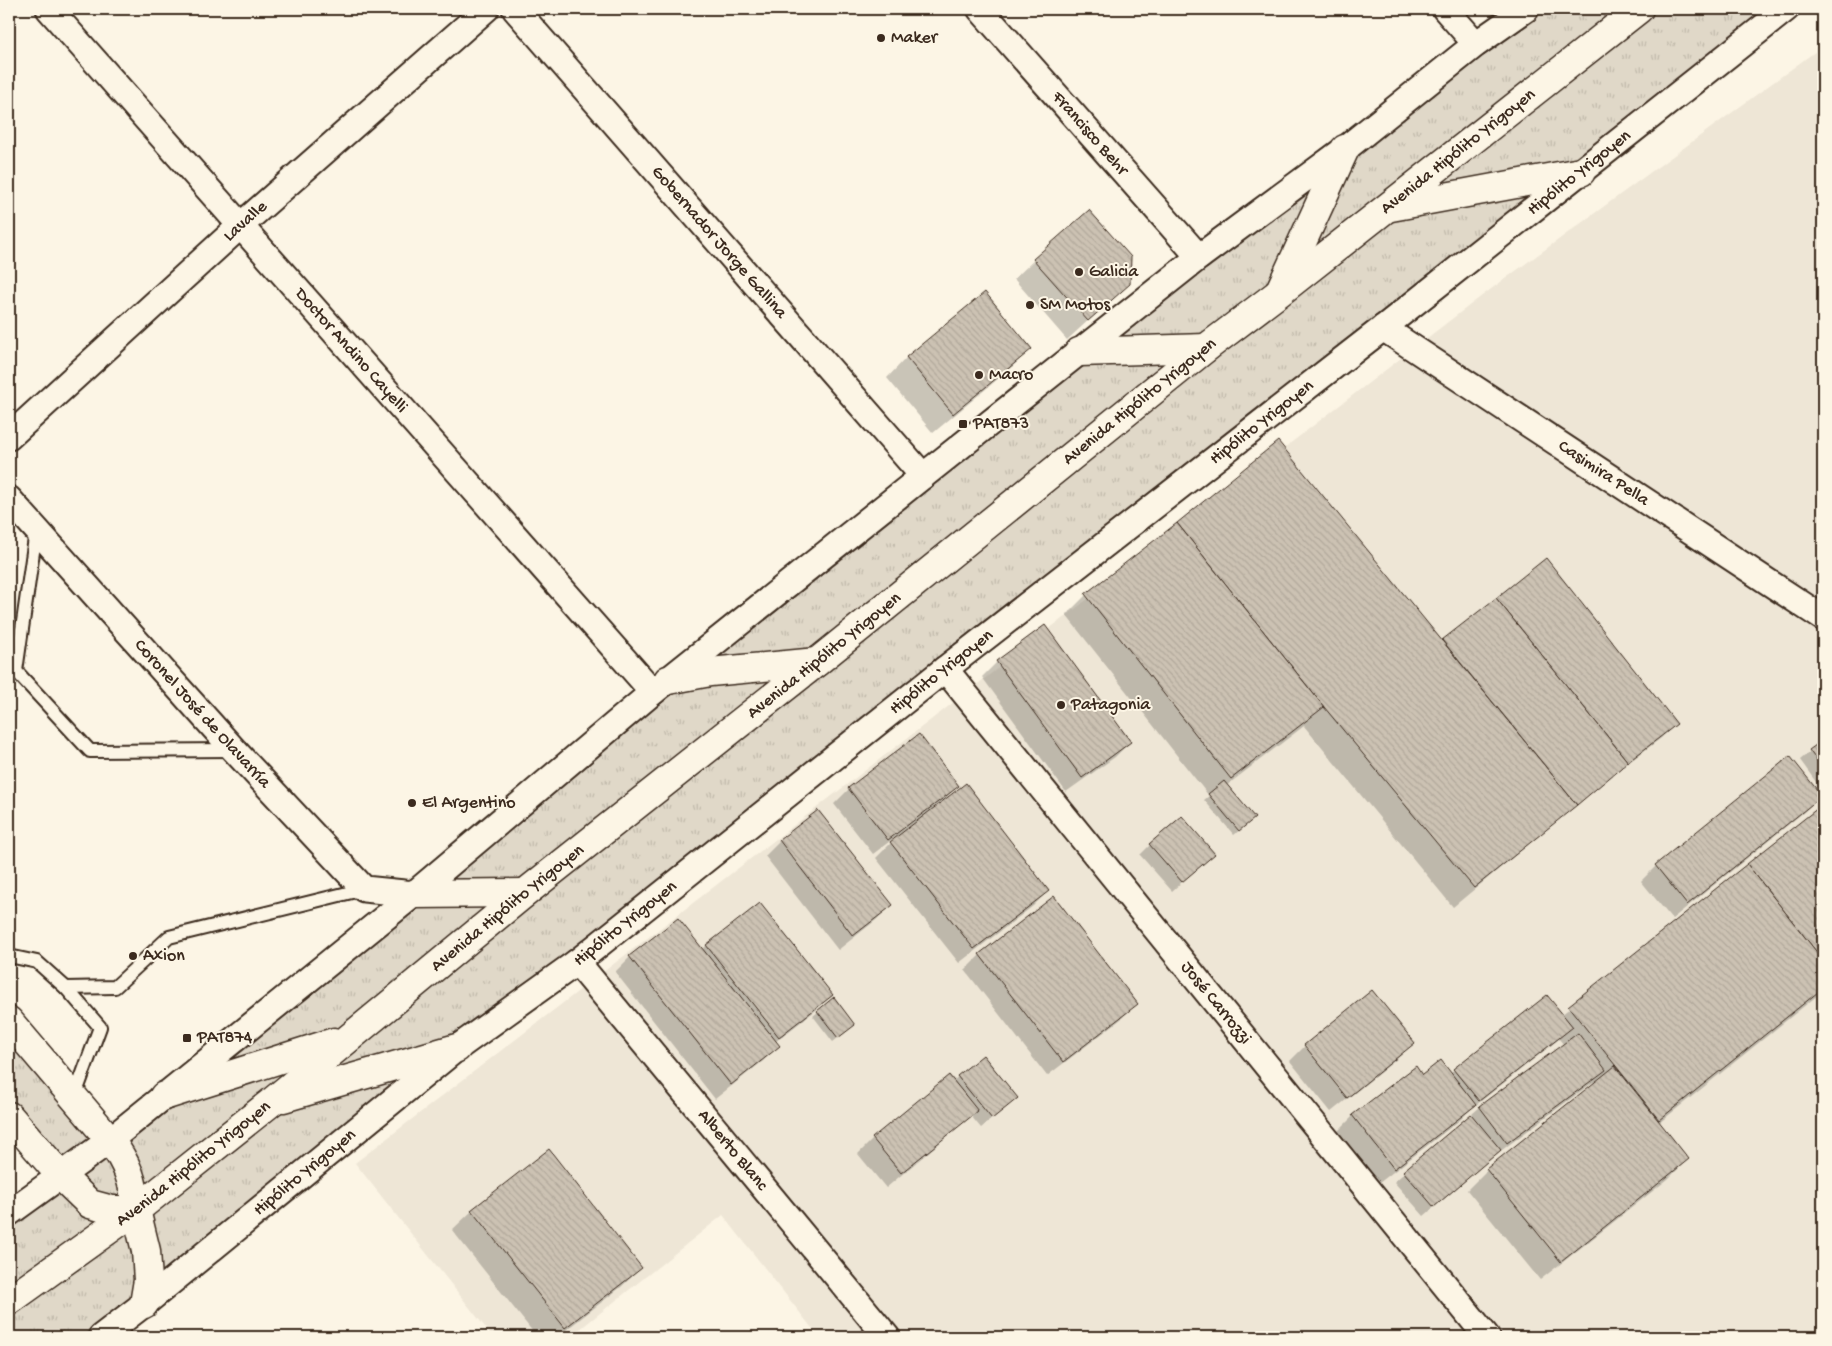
<svg xmlns="http://www.w3.org/2000/svg" width="1832" height="1346" viewBox="0 0 1832 1346" font-family="'Gochi Hand',sans-serif">
<style>
.built{fill:#eee6d6}
.grass{fill:url(#grass-tufts);stroke:#8e8173}
.shadow{fill:#0003}
.building{fill:url(#building-back-hatch);stroke:#3b2a1e}
.lines{fill:none;stroke-linecap:round;stroke-linejoin:round}
.lane-casing{stroke:#3b2a1e;stroke-width:16}
.street-casing{stroke:#3b2a1e;stroke-width:29}
.secondary-casing{stroke:#3b2a1e;stroke-width:31}
.highway-casing{stroke:#3b2a1e;stroke-width:31}
.lane{stroke:#fcf5e5;stroke-width:12}
.street{stroke:#fcf5e5;stroke-width:25}
.secondary{stroke:#fcf5e5;stroke-width:28}
.highway{stroke:#fcf5e5;stroke-width:28}
.poi-dot{fill:#3b2a1e;stroke:#fcf5e5;stroke-width:2}
.labels{text-anchor:middle;dominant-baseline:central;stroke-width:4;stroke-linejoin:round;paint-order:stroke}
.poi-label{font-size:18px;fill:#3b2a1e;stroke:#fcf5e5;text-anchor:start}
.street-label{font-size:18px;fill:#3b2a1e;stroke:#fcf5e5}
</style>
<defs>
<pattern id="grass-tufts" width="24" height="20" patternUnits="userSpaceOnUse" patternTransform="scale(1.25)"><rect width="24" height="20" fill="#e0d8c8"/><path d="M3 7l-1-3M5 7V3M7 7l1-3M15 17l-1-3M17 17v-4M19 17l1-3" fill="none" stroke="#c1baab"/></pattern>
<pattern id="building-back-hatch" width="6" height="6" patternUnits="userSpaceOnUse" patternTransform="scale(1.25)"><rect width="6" height="6" fill="#ccc2b3"/><path d="M-1 5l2 2M0 0l6 6M5-1l2 2" fill="none" stroke="#b0a79a"/></pattern>
</defs>
<rect width="100%" height="100%" fill="#fcf5e5"/>
<filter id="ink" filterUnits="userSpaceOnUse"><feTurbulence type="fractalNoise" baseFrequency=".02" numOctaves="2"/><feDisplacementMap in="SourceGraphic" scale="10" xChannelSelector="R" yChannelSelector="G"/><feConvolveMatrix kernelMatrix="1 2 1 2 8 2 1 2 1" color-interpolation-filters="sRGB"/></filter>
<g filter="url(#ink)">
<polygon class="built" points="1823,46 1823,1337 819,1337 723,1215 570,1337 493,1337 355,1163 1483,295"/>
<polygon class="grass" points="1526,9 1786,9 101,1337 9,1337 9,1213 61,1176 9,1116 9,1021 110,1139"/>
<g class="shadow">
<polygon points="1034,260 1129,283 1067,340 1014,279"/>
<polygon points="985,294 1031,348 1011,368 933,433 887,378 906,358"/>
<polygon points="1546,560 1676,723 1661,738 1611,776 1453,907 1304,726 1226,786 1248,823 1234,835 1204,800 1209,796 1066,615 1086,595 1442,642"/>
<polygon points="1045,627 1130,742 1115,757 1066,792 982,677 997,662"/>
<polygon points="1823,741 1823,787 1821,789 1800,760"/>
<polygon points="1789,758 1820,796 1805,811 1672,919 1641,881 1656,866"/>
<polygon points="957,786 944,800 1048,891 1033,906 959,963 876,858 895,839 894,838 873,854 834,804 849,789"/>
<polygon points="1823,806 1823,991 1659,1123 1688,1159 1668,1179 1540,1280 1467,1190 1487,1170 1595,1084 1593,1082 1494,1156 1424,1216 1394,1182 1480,1107 1564,1045 1559,1039 1471,1109 1460,1120 1379,1183 1338,1131 1353,1116 1422,1076 1450,1074 1454,1070 1561,1015"/>
<polygon points="818,811 891,905 876,920 838,950 765,856 780,841"/>
<polygon points="1150,845 1213,854 1172,891 1140,855"/>
<polygon points="1053,898 1136,1003 1121,1019 1047,1076 965,970 980,955"/>
<polygon points="678,920 702,950 707,945 831,995 816,1010 775,1042 778,1046 763,1061 715,1099 615,972 630,957"/>
<polygon points="1372,992 1413,1043 1398,1058 1331,1112 1290,1061 1305,1046"/>
<polygon points="818,1012 849,1029 833,1042 813,1016"/>
<polygon points="958,1077 1016,1098 981,1128 971,1116 886,1188 858,1154 873,1139"/>
<polygon points="472,1211 641,1268 621,1287 557,1337 537,1337 452,1230"/>
</g>
<g class="building">
<polygon points="1089,210 1131,257 1130,284 1088,321 1033,259"/>
<polygon points="985,292 1032,349 953,414 906,357"/>
<polygon points="1278,441 1577,805 1474,888 1324,707 1177,523"/>
<polygon points="1177,523 1324,707 1231,779 1085,594"/>
<polygon points="1546,558 1677,724 1628,762 1496,598"/>
<polygon points="1496,598 1628,762 1577,805 1442,640"/>
<polygon points="1045,625 1131,742 1082,778 996,661"/>
<polygon points="919,734 959,786 888,840 848,788"/>
<polygon points="1823,740 1823,769 1809,750"/>
<polygon points="1790,756 1822,796 1687,905 1655,865"/>
<polygon points="1224,781 1255,818 1239,831 1208,794"/>
<polygon points="966,783 1049,891 974,949 890,842"/>
<polygon points="1823,804 1823,960 1747,864"/>
<polygon points="818,810 893,905 853,936 779,840"/>
<polygon points="1182,816 1215,854 1182,882 1149,844"/>
<polygon points="1747,864 1823,960 1823,988 1659,1120 1568,1006"/>
<polygon points="1054,896 1138,1004 1063,1062 979,954"/>
<polygon points="760,903 833,995 779,1037 706,945"/>
<polygon points="678,918 780,1046 731,1085 629,956"/>
<polygon points="1372,990 1415,1043 1347,1098 1304,1045"/>
<polygon points="1547,995 1573,1027 1479,1101 1453,1069"/>
<polygon points="834,997 855,1025 838,1038 817,1011"/>
<polygon points="1578,1033 1606,1070 1507,1143 1479,1106"/>
<polygon points="983,1055 1018,1098 992,1119 957,1076"/>
<polygon points="1441,1060 1476,1105 1394,1169 1352,1115 1416,1066 1422,1075"/>
<polygon points="1615,1066 1689,1159 1561,1262 1486,1169"/>
<polygon points="949,1075 978,1111 901,1173 872,1138"/>
<polygon points="1471,1114 1501,1150 1434,1207 1403,1171"/>
<polygon points="549,1149 642,1268 565,1328 471,1210"/>
</g>
<g class="lines">
<g class="lane-casing">
<g id="lane">
<polyline points="36,531 16,671 90,751 234,750"/>
<polyline points="9,956 37,962 66,988 115,987 169,937 364,889"/>
<polyline points="66,988 100,1027 74,1098"/>
</g>
</g>
<g class="street-casing">
<g id="street">
<path id="s1" d="M49 9 653 692"/>
<path id="s2" d="M515 9 923 476"/>
<path id="s3" d="M980 9 1199 257"/>
<polyline points="1445,9 1476,44"/>
<path id="s4" d="M1383 328 1823 618"/>
<path id="s5" d="M9 437 240 226 486 9"/>
<path id="s6" d="M9 499 234 750 364 889 414 894"/>
<path id="s7" d="M945 669 1487 1337"/>
<path id="s8" d="M577 962 887 1337"/>
<polyline points="9,1213 110,1140 414,894 653,692 923,476 1199,257 1345,149 1476,44 1526,9"/>
<path id="s9" d="M101 1337 144 1304 457 1048 577 962 945 669 1383 328 1786 9"/>
</g>
</g>
<g class="secondary-casing">
<path id="secondary" d="M9 1021 110 1140C127 1163 134 1181 136 1210H112L90 1204 61 1176 9 1116"/>
</g>
<g class="highway-casing">
<g id="highway">
<polyline points="1391,207 1581,172"/>
<polyline points="1281,288 1345,149"/>
<polyline points="1079,352 1206,348"/>
<polyline points="668,680 710,672 817,662"/>
<polyline points="414,894 525,893"/>
<polyline points="164,1096 334,1042"/>
<polyline points="283,1098 457,1048"/>
<polyline points="136,1210 146,1251 148,1280 144,1304"/>
<path id="s10" d="M9 1301 136 1210 274 1100 525 893 817 662 1206 348 1280 292 1639 9"/>
</g>
</g>
<use href="#lane" class="lane"/>
<use href="#street" class="street"/>
<use href="#secondary" class="secondary"/>
<use href="#highway" class="highway"/>
</g>
</g>
<g class="poi-dot">
<circle cx="881" cy="38" r="5"/>
<circle cx="1079" cy="272" r="5"/>
<circle cx="1030" cy="305" r="5"/>
<circle cx="979" cy="375" r="5"/>
<rect x="958" y="419" width="10" height="10" rx="2.5"/>
<circle cx="1061" cy="705" r="5"/>
<circle cx="412" cy="803" r="5"/>
<circle cx="133" cy="956" r="5"/>
<rect x="182" y="1033" width="10" height="10" rx="2.5"/>
</g>
<g class="labels">
<g class="poi-label">
<text x="891" y="38">Maker</text>
<text x="1089" y="272">Galicia</text>
<text x="1040" y="305">SM Motos</text>
<text x="989" y="375">Macro</text>
<text x="973" y="424">PAT873</text>
<text x="1071" y="705">Patagonia</text>
<text x="422" y="803">El Argentino</text>
<text x="143" y="956">Axion</text>
<text x="197" y="1038">PAT874</text>
</g>
<g class="street-label">
<text stroke="none"><textPath href="#s3" startOffset="166">Francisco Behr</textPath></text>
<text stroke="none"><textPath href="#s10" startOffset="1850">Avenida Hipólito Yrigoyen</textPath></text>
<text stroke="none"><textPath href="#s9" startOffset="1882">Hipólito Yrigoyen</textPath></text>
<text stroke="none"><textPath href="#s5" startOffset="320">Lavalle</textPath></text>
<text stroke="none"><textPath href="#s2" startOffset="310">Gobernador Jorge Gallina</textPath></text>
<text stroke="none"><textPath href="#s1" startOffset="456">Doctor Andino Cayelli</textPath></text>
<text stroke="none"><textPath href="#s10" startOffset="1445">Avenida Hipólito Yrigoyen</textPath></text>
<text stroke="none"><textPath href="#s9" startOffset="1478">Hipólito Yrigoyen</textPath></text>
<text stroke="none"><textPath href="#s4" startOffset="264">Casimira Pella</textPath></text>
<text stroke="none"><textPath href="#s10" startOffset="1040">Avenida Hipólito Yrigoyen</textPath></text>
<text stroke="none"><textPath href="#s9" startOffset="1072">Hipólito Yrigoyen</textPath></text>
<text stroke="none"><textPath href="#s6" startOffset="289">Coronel José de Olavarría</textPath></text>
<text stroke="none"><textPath href="#s10" startOffset="635">Avenida Hipólito Yrigoyen</textPath></text>
<text stroke="none"><textPath href="#s9" startOffset="668">Hipólito Yrigoyen</textPath></text>
<text stroke="none"><textPath href="#s7" startOffset="430">José Carrozzi</textPath></text>
<text stroke="none"><textPath href="#s8" startOffset="244">Alberto Blanc</textPath></text>
<text stroke="none"><textPath href="#s10" startOffset="230">Avenida Hipólito Yrigoyen</textPath></text>
<text stroke="none"><textPath href="#s9" startOffset="262">Hipólito Yrigoyen</textPath></text>
</g>
</g>
<rect width="1832" height="1346" fill="none" stroke="#fcf5e5" stroke-width="30"/>
<rect x="15" y="15" width="1802" height="1316" fill="none" stroke="#3b2a1e" stroke-width="2" filter="url(#ink)"/>
</svg>
